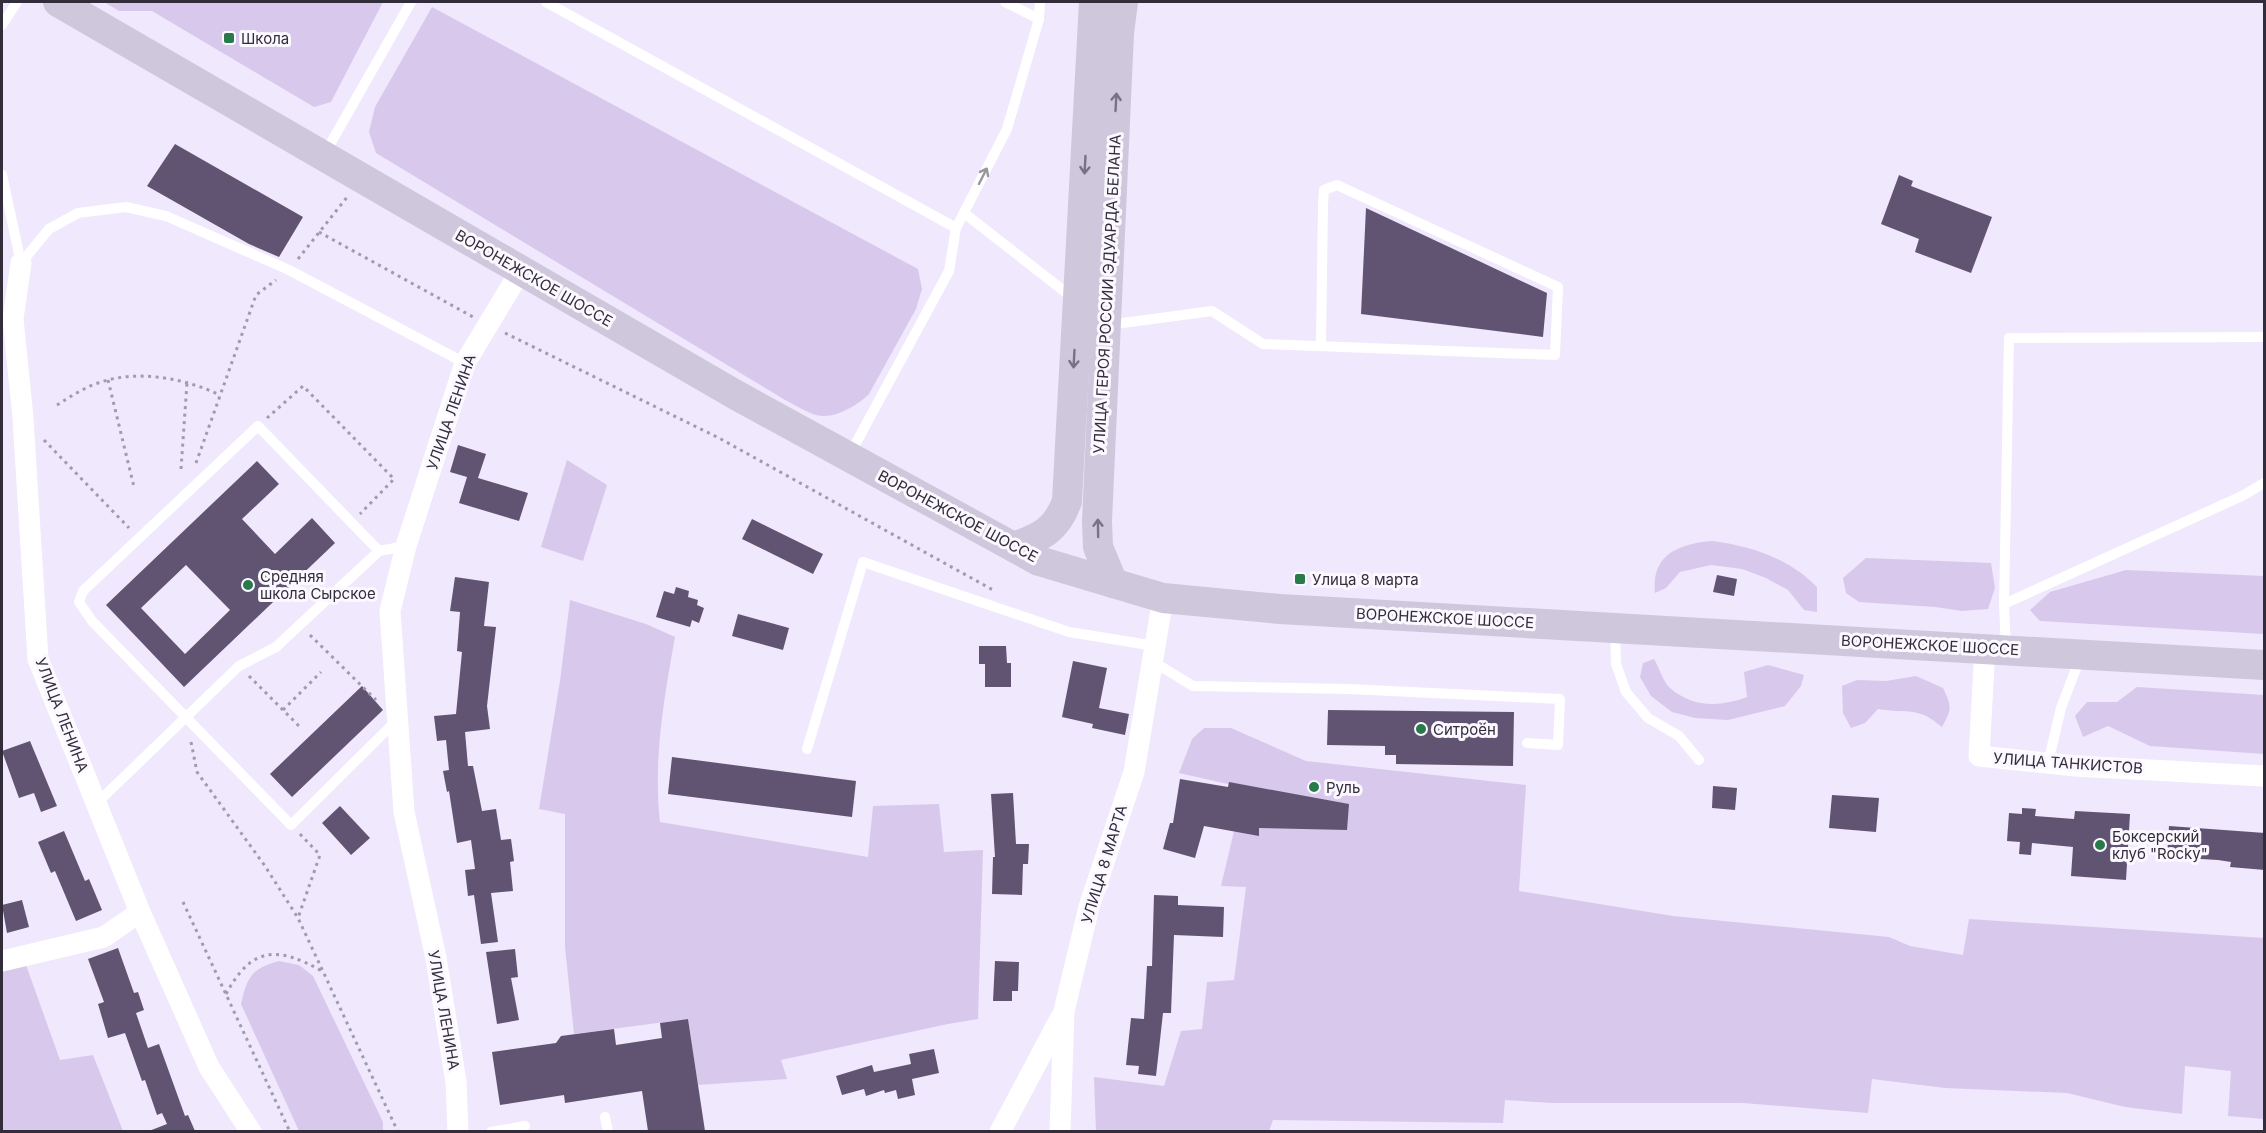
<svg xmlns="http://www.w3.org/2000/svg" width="2266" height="1133" viewBox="0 0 2266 1133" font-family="Inter,sans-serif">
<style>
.green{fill:#d8c9ec}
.building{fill:#615472;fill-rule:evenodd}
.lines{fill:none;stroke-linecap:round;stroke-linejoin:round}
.path{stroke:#a29bad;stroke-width:3;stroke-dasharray:3 4.5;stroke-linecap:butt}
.lane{stroke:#fff;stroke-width:10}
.street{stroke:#fff;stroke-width:21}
.secondary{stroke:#cfc7db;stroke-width:30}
.oneway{stroke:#797283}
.oneway2{stroke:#99969d}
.poi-dot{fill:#287a4b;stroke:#fbf8ff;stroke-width:2}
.labels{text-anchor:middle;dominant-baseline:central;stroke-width:6;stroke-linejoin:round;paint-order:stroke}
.poi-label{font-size:15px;fill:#332d3b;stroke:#fbf8ff;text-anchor:start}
.street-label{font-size:15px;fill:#332d3b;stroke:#fbf8ff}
</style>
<rect width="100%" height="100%" fill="#f0e8fc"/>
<g class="green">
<polygon points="104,2 383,2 331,102 314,107 152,11 119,11"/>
<path d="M432 7 918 269 922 289 916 309 869 394C858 405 834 420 816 415 806 412 795 405 785 400L376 153 369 132 375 107Z"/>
<polygon points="567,460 607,485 583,561 541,547"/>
<path d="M1712 541C1751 546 1789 558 1817 587V612L1804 610 1788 590 1766 578 1742 569 1711 565 1680 572 1666 588 1655 593C1651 554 1679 544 1712 541Z"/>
<polygon points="1866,558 1991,563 1995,588 1988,609 1962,611 1935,607 1859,602 1846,593 1843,578"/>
<polygon points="2126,570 2264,576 2264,634 2040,621 2030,610 2050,592"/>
<path d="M570 600 646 624 675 637C664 698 653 760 660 822L868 857 873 806 939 804 944 852 983 850 978 1019 948 1024 781 1060 787 1079 698 1085 688 1019 574 1034 565 947V814L539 809 560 681Z"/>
<path d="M1654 659C1659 667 1663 682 1670 688 1693 708 1720 707 1747 697L1744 672 1768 665 1804 675 1801 686 1785 706 1728 720 1695 718 1672 712 1651 696 1640 677 1643 663Z"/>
<path d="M1916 676 1943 688C1952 707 1952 709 1942 727 1918 706 1908 714 1878 709L1865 723 1851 728 1843 713 1842 686 1857 680 1886 681Z"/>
<polygon points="2137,687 2264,695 2264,754 2150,746 2108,726 2083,737 2075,716 2087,702 2117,702"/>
<polygon points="1204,728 1231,728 1306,761 1526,785 1519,891 1673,916 1889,937 1910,946 1963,955 1969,919 2264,938 2264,1119 2228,1116 2231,1071 2185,1066 2182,1114 2125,1107 2067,1093 1945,1088 1872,1079 1868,1113 1743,1103 1552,1103 1505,1100 1503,1123 1273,1120 1269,1131 1096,1132 1094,1077 1164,1086 1181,1031 1202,1029 1207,982 1234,980 1246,887 1221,886 1234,831 1241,787 1179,773 1192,739"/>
<path d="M279 961 299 965 313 976 383 1122V1131H299L241 1004C247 977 252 968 279 961Z"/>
<polygon points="26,965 60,1060 93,1055 123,1131 2,1131 2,971"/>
</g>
<g class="building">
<polygon points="175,144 303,217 279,257 249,244 147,186"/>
<polygon points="1899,175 1913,181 1911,186 1992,217 1971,273 1915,252 1919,239 1881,224"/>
<polygon points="1366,208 1547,293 1543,337 1361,314"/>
<polygon points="458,445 486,454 478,478 528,493 519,521 459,503 467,477 450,472"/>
<path d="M257 461 279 484 242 519 275 554 312 518 335 543 184 687 106 605ZM186 565 230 610 185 654 141 608Z"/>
<polygon points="752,519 823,554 813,574 742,539"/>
<polygon points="1717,575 1737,579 1734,596 1713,592"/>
<polygon points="455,577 489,582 484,626 496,627 487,706 490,729 465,732 468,766 473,766 482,811 496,809 501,840 511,839 514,861 510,862 513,891 491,893 498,942 481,944 474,895 468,896 465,870 475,869 471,840 457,843 449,791 447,792 443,771 449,770 446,740 437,741 434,716 456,714 462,652 457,651 460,612 450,611"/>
<polygon points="676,587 689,591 688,597 698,600 697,605 704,608 699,623 692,620 690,627 656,617 664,591 674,594"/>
<polygon points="738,614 789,628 783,650 732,636"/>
<polygon points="979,646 1006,646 1007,663 1011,663 1011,687 985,687 985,664 979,664"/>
<polygon points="1073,661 1107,668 1099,708 1129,714 1125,735 1092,728 1093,724 1062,717"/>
<polygon points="362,686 383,710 292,797 270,774"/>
<polygon points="1328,710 1514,712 1513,766 1396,764 1396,755 1385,755 1385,746 1327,745"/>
<polygon points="30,741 57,806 41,812 34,793 19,798 2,751"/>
<polygon points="672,757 856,781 852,817 668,794"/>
<polygon points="1180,779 1228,787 1229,782 1349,804 1347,830 1259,828 1259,836 1204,826 1195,858 1163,849 1170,823 1173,823"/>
<polygon points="1713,786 1737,788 1735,810 1712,808"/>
<polygon points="1013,793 1016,844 1029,844 1028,864 1023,864 1022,895 992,894 993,857 995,857 991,794"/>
<polygon points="1832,795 1879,798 1876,832 1829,828"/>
<polygon points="340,806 370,838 351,855 322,823"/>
<polygon points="2022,808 2036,809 2035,816 2074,819 2075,811 2130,814 2126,880 2071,876 2073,847 2032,843 2031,855 2019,854 2020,842 2007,841 2009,813 2022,814"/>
<polygon points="2169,826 2265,833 2265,870 2230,867 2231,862 2218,860 2167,857"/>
<polygon points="64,831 85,881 89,879 102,910 76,921 55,871 51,873 38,842"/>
<polygon points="1154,895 1178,896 1178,905 1224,907 1223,937 1174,935 1171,1013 1163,1013 1156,1076 1138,1074 1139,1066 1126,1065 1131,1018 1144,1019 1147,966 1152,966"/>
<polygon points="22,900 29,927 7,933 2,905"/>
<polygon points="118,948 134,993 138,992 144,1010 136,1013 148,1048 159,1044 185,1116 188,1115 195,1131 149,1131 167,1124 162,1113 157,1115 145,1080 142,1081 125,1033 108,1038 98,1004 104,1002 88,959"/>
<polygon points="515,949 518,977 511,978 519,1020 497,1024 486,952"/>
<polygon points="995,961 1019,962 1018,991 1012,991 1012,1001 993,1001"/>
<polygon points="688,1019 705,1131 648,1131 642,1091 565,1103 564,1095 500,1105 492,1052 556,1043 561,1036 614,1029 616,1045 662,1038 660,1023"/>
<polygon points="934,1049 939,1073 912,1079 915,1095 898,1099 896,1090 885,1093 884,1090 866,1096 864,1089 842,1095 836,1076 872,1065 874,1072 911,1064 909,1054"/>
</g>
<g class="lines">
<g class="path">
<polyline points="319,232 473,317"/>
<polyline points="298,259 348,196"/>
<polyline points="505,333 719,438 993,590"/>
<polyline points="108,380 134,487"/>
<path d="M57 405C70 397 83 388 98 383 137 369 184 378 220 395"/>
<polyline points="267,418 303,386 394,479 360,514"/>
<polyline points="44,440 129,528"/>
<polyline points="196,463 256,295 276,280"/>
<polyline points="181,469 187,383"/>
<polyline points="310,635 376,700"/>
<polyline points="249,676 299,726"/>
<polyline points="283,710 321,672"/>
<polyline points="191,742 197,772 265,866 298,918"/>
<polyline points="300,834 320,855 298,918 398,1132"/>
<polyline points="183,902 290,1132"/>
<path d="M226 994C252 946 277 946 322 971"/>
</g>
<g class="lane">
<polyline points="546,2 956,228"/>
<polyline points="1039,19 1040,2"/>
<polyline points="2,25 17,2"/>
<polyline points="324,155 411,2"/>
<polyline points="2,175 21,263"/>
<polyline points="964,213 1073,298"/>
<polyline points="21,263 49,229 78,213 126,207 166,216 289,270 465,363"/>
<polyline points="1108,325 1212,311 1263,344 1555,355 1558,287 1337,185 1324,190 1323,205 1321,346"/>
<polyline points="850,454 949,271 956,228 1007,129 1039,19 1005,2"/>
<polyline points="379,551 258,426 83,591 79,602 92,621 291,825 397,720"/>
<polyline points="2004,604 2242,496 2264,483"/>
<polyline points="1615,630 1616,664 1626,692 1648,718 1679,736 1699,760"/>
<polyline points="2006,649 2004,604 2009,338 2264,337"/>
<polyline points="1152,661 1193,686 1349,689 1560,699 1558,745 1527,743"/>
<polyline points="807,749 863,562 1069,632 1155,646"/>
<polyline points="2048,763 2061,708 2080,658"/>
<polyline points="97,803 239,666 276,647 379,551 406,546"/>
<polyline points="605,1117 608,1132"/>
<polyline points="491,1132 525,1126"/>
</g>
<g class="street">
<polyline points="21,263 13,319 23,418 38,659 140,912 209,1067 251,1132"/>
<polyline points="1985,648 1979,756 2075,766 2264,776"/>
<polyline points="2,961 104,937 140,912"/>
<polyline points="458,1132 456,1082 436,958 404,812 390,611 406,546 465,363 521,270"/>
<polyline points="1000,1132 1061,1017"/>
<polyline points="1060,1132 1064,1011 1089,907 1134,772 1163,598"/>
</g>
<g class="secondary">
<polyline points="58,2 736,395 1039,561 1163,598 1280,609 2264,665"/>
<path d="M1014 547C1041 537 1057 530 1067 501L1094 2"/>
<polyline points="1113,583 1098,547 1097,521 1119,33 1123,2"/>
</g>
</g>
<defs><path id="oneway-shaft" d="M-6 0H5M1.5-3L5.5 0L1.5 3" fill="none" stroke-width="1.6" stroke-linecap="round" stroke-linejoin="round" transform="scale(1.5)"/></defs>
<g class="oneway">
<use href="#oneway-shaft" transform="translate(1116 102) rotate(-87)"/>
<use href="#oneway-shaft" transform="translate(1085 165) rotate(93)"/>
<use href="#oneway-shaft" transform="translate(1074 359) rotate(93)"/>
<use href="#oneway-shaft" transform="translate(1098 528) rotate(-91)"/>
</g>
<use class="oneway2" href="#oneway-shaft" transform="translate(983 176) rotate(-63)"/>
<g class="poi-dot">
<rect x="223" y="32" width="12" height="12" rx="3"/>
<rect x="1294" y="573" width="12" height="12" rx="3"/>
<circle cx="248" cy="585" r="6"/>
<circle cx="1421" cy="729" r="6"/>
<circle cx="1314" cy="787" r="6"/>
<circle cx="2100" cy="845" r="6"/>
</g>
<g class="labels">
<g class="poi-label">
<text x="241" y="38">Школа</text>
<text x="260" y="576">Средняя<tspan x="260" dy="17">школа Сырское</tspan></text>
<text x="1312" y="579">Улица 8 марта</text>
<text x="1433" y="729">Ситроён</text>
<text x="1326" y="787">Руль</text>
<text x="2112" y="836">Боксерский<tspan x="2112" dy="17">клуб "Rocky"</tspan></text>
</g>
<g class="street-label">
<text transform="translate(534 278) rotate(30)">ВОРОНЕЖСКОЕ ШОССЕ</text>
<text transform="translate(1107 294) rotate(-87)">УЛИЦА ГЕРОЯ РОССИИ ЭДУАРДА БЕЛАНА</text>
<text transform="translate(451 412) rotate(-71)">УЛИЦА ЛЕНИНА</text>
<text transform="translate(958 516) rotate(28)">ВОРОНЕЖСКОЕ ШОССЕ</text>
<text transform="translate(1445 618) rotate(3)">ВОРОНЕЖСКОЕ ШОССЕ</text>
<text transform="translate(1930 645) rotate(3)">ВОРОНЕЖСКОЕ ШОССЕ</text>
<text transform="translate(62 715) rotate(69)">УЛИЦА ЛЕНИНА</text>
<text transform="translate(2068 763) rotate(4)">УЛИЦА ТАНКИСТОВ</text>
<text transform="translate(1104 864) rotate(-73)">УЛИЦА 8 МАРТА</text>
<text transform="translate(444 1010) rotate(80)">УЛИЦА ЛЕНИНА</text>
</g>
</g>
<rect width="2266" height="1133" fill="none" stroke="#332d3b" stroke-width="6"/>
</svg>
